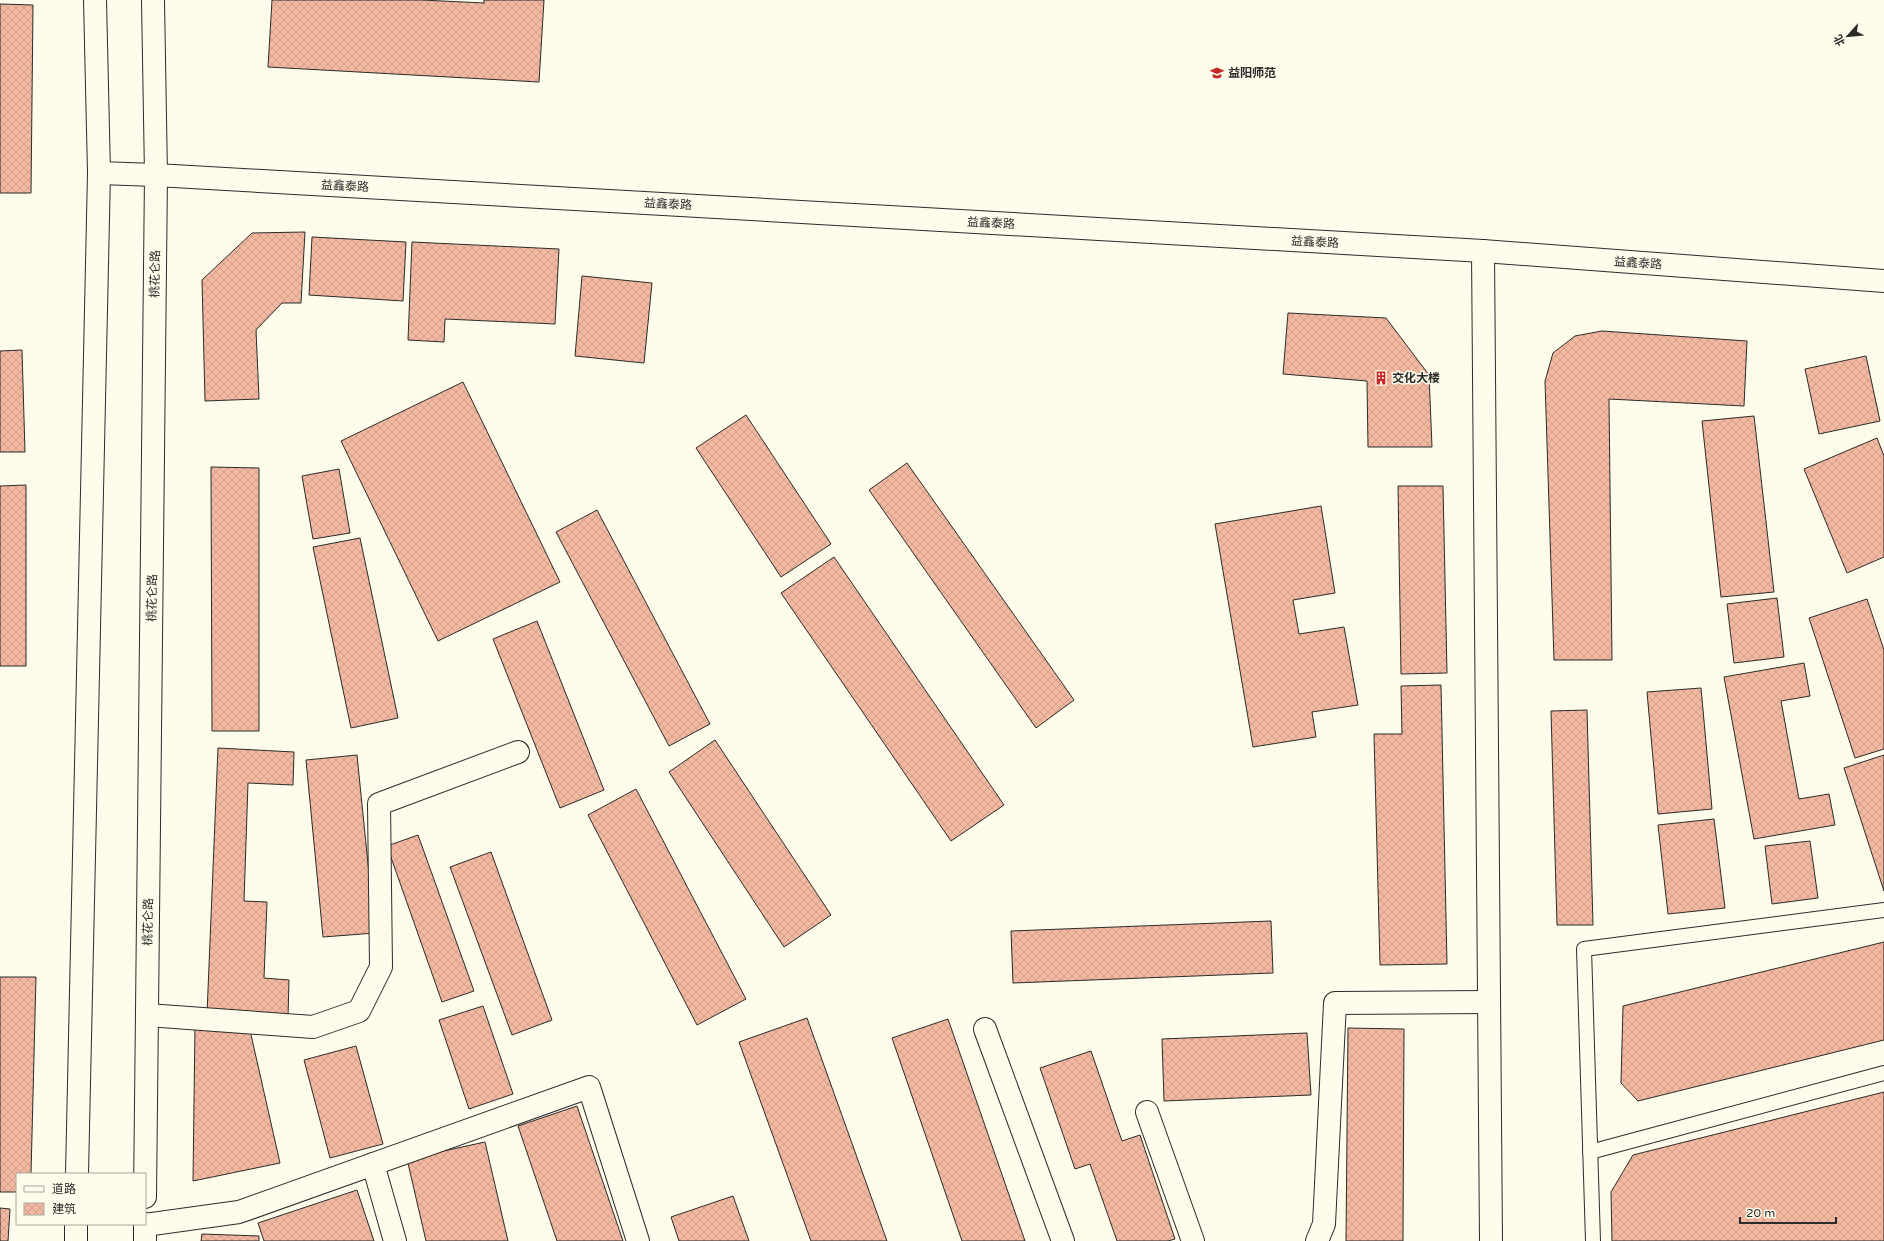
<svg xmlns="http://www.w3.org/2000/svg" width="1884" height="1241" viewBox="0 0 1884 1241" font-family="'Varela Round','Noto Sans SC',sans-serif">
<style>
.building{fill:url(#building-cross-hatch);stroke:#2b2b2b}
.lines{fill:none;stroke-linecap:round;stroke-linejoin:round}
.lane-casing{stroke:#2b2b2b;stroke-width:16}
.street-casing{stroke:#2b2b2b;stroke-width:24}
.secondary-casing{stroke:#2b2b2b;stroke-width:24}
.lane{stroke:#fdfbea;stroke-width:14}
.street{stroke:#fdfbea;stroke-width:22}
.secondary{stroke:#fdfbea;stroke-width:22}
.labels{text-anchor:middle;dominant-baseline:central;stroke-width:3;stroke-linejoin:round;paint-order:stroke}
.poi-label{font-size:12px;font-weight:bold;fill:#2b2b2b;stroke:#fdfbea;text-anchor:start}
.street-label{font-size:12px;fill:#2b2b2b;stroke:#fdfbea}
</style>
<defs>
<pattern id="building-cross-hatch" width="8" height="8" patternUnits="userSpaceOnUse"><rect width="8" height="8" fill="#f2b8a0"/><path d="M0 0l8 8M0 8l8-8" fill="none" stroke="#d09e8a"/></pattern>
</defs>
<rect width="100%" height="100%" fill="#fdfbea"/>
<g class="building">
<polygon points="272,0 422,0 484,3 484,0 544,0 539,82 268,67"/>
<polygon points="0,4 33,5 31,193 0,193"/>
<polygon points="305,232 301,303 282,303 256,330 259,399 205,401 202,280 252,233"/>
<polygon points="312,237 406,242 403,301 309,295"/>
<polygon points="412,242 559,249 555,324 445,319 444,342 408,340"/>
<polygon points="582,276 652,283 644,363 575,356"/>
<polygon points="1288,313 1386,318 1429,375 1432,447 1368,447 1367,381 1283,374"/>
<polygon points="1602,331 1747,341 1744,406 1609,399 1612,660 1554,660 1545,381 1553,353 1575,336"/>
<polygon points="22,350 25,452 0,452 0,351"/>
<polygon points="1866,356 1880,421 1819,434 1805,369"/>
<polygon points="463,382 560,582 438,641 341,441"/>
<polygon points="746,415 831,544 781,577 696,448"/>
<polygon points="1754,416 1774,592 1721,597 1702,421"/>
<polygon points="1877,438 1884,456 1884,557 1847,573 1804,469"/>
<polygon points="907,463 1074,700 1036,728 869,490"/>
<polygon points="211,467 259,468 259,731 212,731"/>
<polygon points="339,469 350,533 313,539 302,476"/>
<polygon points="26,485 26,666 0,666 0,486"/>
<polygon points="1398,486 1443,486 1447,673 1401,674"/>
<polygon points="1321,506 1335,593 1293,600 1299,634 1344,627 1358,705 1312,712 1316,737 1253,747 1215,524"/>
<polygon points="597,510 710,724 669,746 556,532"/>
<polygon points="360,538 398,718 351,728 313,547"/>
<polygon points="834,557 1004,805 951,841 781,593"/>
<polygon points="1777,598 1784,657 1734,663 1727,604"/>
<polygon points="1867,599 1884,650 1884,749 1855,758 1809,618"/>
<polygon points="537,621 604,790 560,808 493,639"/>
<polygon points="1804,663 1810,696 1781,701 1799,799 1829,794 1835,825 1754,839 1724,677"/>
<polygon points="1441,685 1447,964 1380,965 1374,734 1402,734 1401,686"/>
<polygon points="1701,688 1712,809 1658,814 1647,692"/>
<polygon points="1587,710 1593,925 1557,925 1551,711"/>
<polygon points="715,740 831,915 784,947 669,772"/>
<polygon points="218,748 294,752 293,785 248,783 244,901 267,902 264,978 289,980 288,1017 207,1014"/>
<polygon points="357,755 375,933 323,937 306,760"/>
<polygon points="1884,755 1884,891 1844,768"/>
<polygon points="636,789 746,999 697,1025 588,815"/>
<polygon points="1714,819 1725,908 1668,914 1658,825"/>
<polygon points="418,835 474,991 442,1002 387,846"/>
<polygon points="1810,841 1818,898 1772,904 1765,846"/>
<polygon points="491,852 552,1020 512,1035 450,867"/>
<polygon points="1271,921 1273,973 1013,983 1011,931"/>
<polygon points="1884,942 1884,1040 1638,1101 1621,1083 1623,1006"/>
<polygon points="0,977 36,977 31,1174 17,1174 17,1192 0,1192"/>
<polygon points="483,1006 513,1094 469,1109 439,1020"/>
<polygon points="807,1018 887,1241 811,1241 739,1042"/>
<polygon points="948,1019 1025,1241 962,1241 892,1038"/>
<polygon points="195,1024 249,1026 280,1163 193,1181"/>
<polygon points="1348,1028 1404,1029 1403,1241 1346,1241"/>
<polygon points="1307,1033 1311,1095 1164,1101 1162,1039"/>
<polygon points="356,1046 383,1144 330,1158 304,1060"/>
<polygon points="1091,1051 1122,1141 1140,1135 1175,1239 1168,1241 1117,1241 1090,1164 1075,1169 1040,1068"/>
<polygon points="1884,1092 1884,1241 1612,1241 1611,1192 1633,1155"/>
<polygon points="577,1106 623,1241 557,1241 518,1126"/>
<polygon points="485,1142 508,1241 426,1241 407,1159"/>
<polygon points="357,1190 374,1241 264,1241 258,1223"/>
<polygon points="733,1196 749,1241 679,1241 671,1217"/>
<polygon points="0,1208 10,1209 8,1241 0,1241"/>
<polygon points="202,1234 259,1236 259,1241 201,1241"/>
</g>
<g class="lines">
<g class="lane-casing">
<g id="lane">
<polyline points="1590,1152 1884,1073"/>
<polyline points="1593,1241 1584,949 1884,910"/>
</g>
</g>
<g class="street-casing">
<g id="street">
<polyline points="147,1015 313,1027 359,1011 381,967 379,804 518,752"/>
<polyline points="985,1029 1063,1241"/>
<polyline points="1147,1112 1193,1241"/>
<polyline points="373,1164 395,1241"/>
<polyline points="145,1225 239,1212 589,1087 638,1241"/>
<polyline points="1317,1241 1324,1224 1335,1003 1489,1002"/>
</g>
</g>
<g class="secondary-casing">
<g id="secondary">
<polyline points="99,173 156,175 1483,251 1884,281"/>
<polyline points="1483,251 1491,1241"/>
<polyline points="77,1174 99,173 95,0"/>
<polyline points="145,1197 156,175 153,0"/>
<polyline points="76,1241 76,1224"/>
<polyline points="145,1241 145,1224"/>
</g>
</g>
<use href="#lane" class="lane"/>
<use href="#street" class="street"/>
<use href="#secondary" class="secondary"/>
</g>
<defs>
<g id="school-bare" transform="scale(1.08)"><path d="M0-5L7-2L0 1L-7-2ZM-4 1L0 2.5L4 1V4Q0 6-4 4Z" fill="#c62828" stroke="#fdfbea" stroke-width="2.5" paint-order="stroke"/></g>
<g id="building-bare" transform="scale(1.08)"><path d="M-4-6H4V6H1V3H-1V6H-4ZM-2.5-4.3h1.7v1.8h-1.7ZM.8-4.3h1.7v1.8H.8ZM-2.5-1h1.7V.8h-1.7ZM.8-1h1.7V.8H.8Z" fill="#c62828" stroke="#fdfbea" stroke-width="2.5" paint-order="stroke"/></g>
</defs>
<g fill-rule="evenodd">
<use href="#school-bare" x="1217" y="73"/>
<use href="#building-bare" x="1381" y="378"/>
</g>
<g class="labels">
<g class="poi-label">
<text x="1228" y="73">益阳师范</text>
<text x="1392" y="378">交化大楼</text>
</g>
<g class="street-label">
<text transform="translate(345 186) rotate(3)">益鑫泰路</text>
<text transform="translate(668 204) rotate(3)">益鑫泰路</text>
<text transform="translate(991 223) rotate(3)">益鑫泰路</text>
<text transform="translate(1315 242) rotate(3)">益鑫泰路</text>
<text transform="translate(1638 263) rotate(4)">益鑫泰路</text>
<text transform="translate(155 274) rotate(-89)">桃花仑路</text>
<text transform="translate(152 598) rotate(-89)">桃花仑路</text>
<text transform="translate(148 922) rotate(-89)">桃花仑路</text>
</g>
</g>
<rect x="16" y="1173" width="130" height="52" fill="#fdfbea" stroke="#a9a89e"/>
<rect x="24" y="1186" width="20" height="6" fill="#fdfbea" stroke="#a9a89e"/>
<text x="52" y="1193" font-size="12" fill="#2b2b2b">道路</text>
<rect x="24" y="1203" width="20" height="12" fill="url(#building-cross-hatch)" stroke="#a9a89e"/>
<text x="52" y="1213" font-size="12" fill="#2b2b2b">建筑</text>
<g transform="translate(1848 36) rotate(243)" stroke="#fdfbea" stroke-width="3" paint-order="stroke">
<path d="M0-3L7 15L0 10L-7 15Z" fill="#2b2b2b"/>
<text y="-6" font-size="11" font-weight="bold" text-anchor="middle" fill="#2b2b2b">北</text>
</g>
<path d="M1740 1217v6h96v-6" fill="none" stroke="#2b2b2b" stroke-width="2"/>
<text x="1746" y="1217" font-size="12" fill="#2b2b2b" stroke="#fdfbea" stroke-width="3" paint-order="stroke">20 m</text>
</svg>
